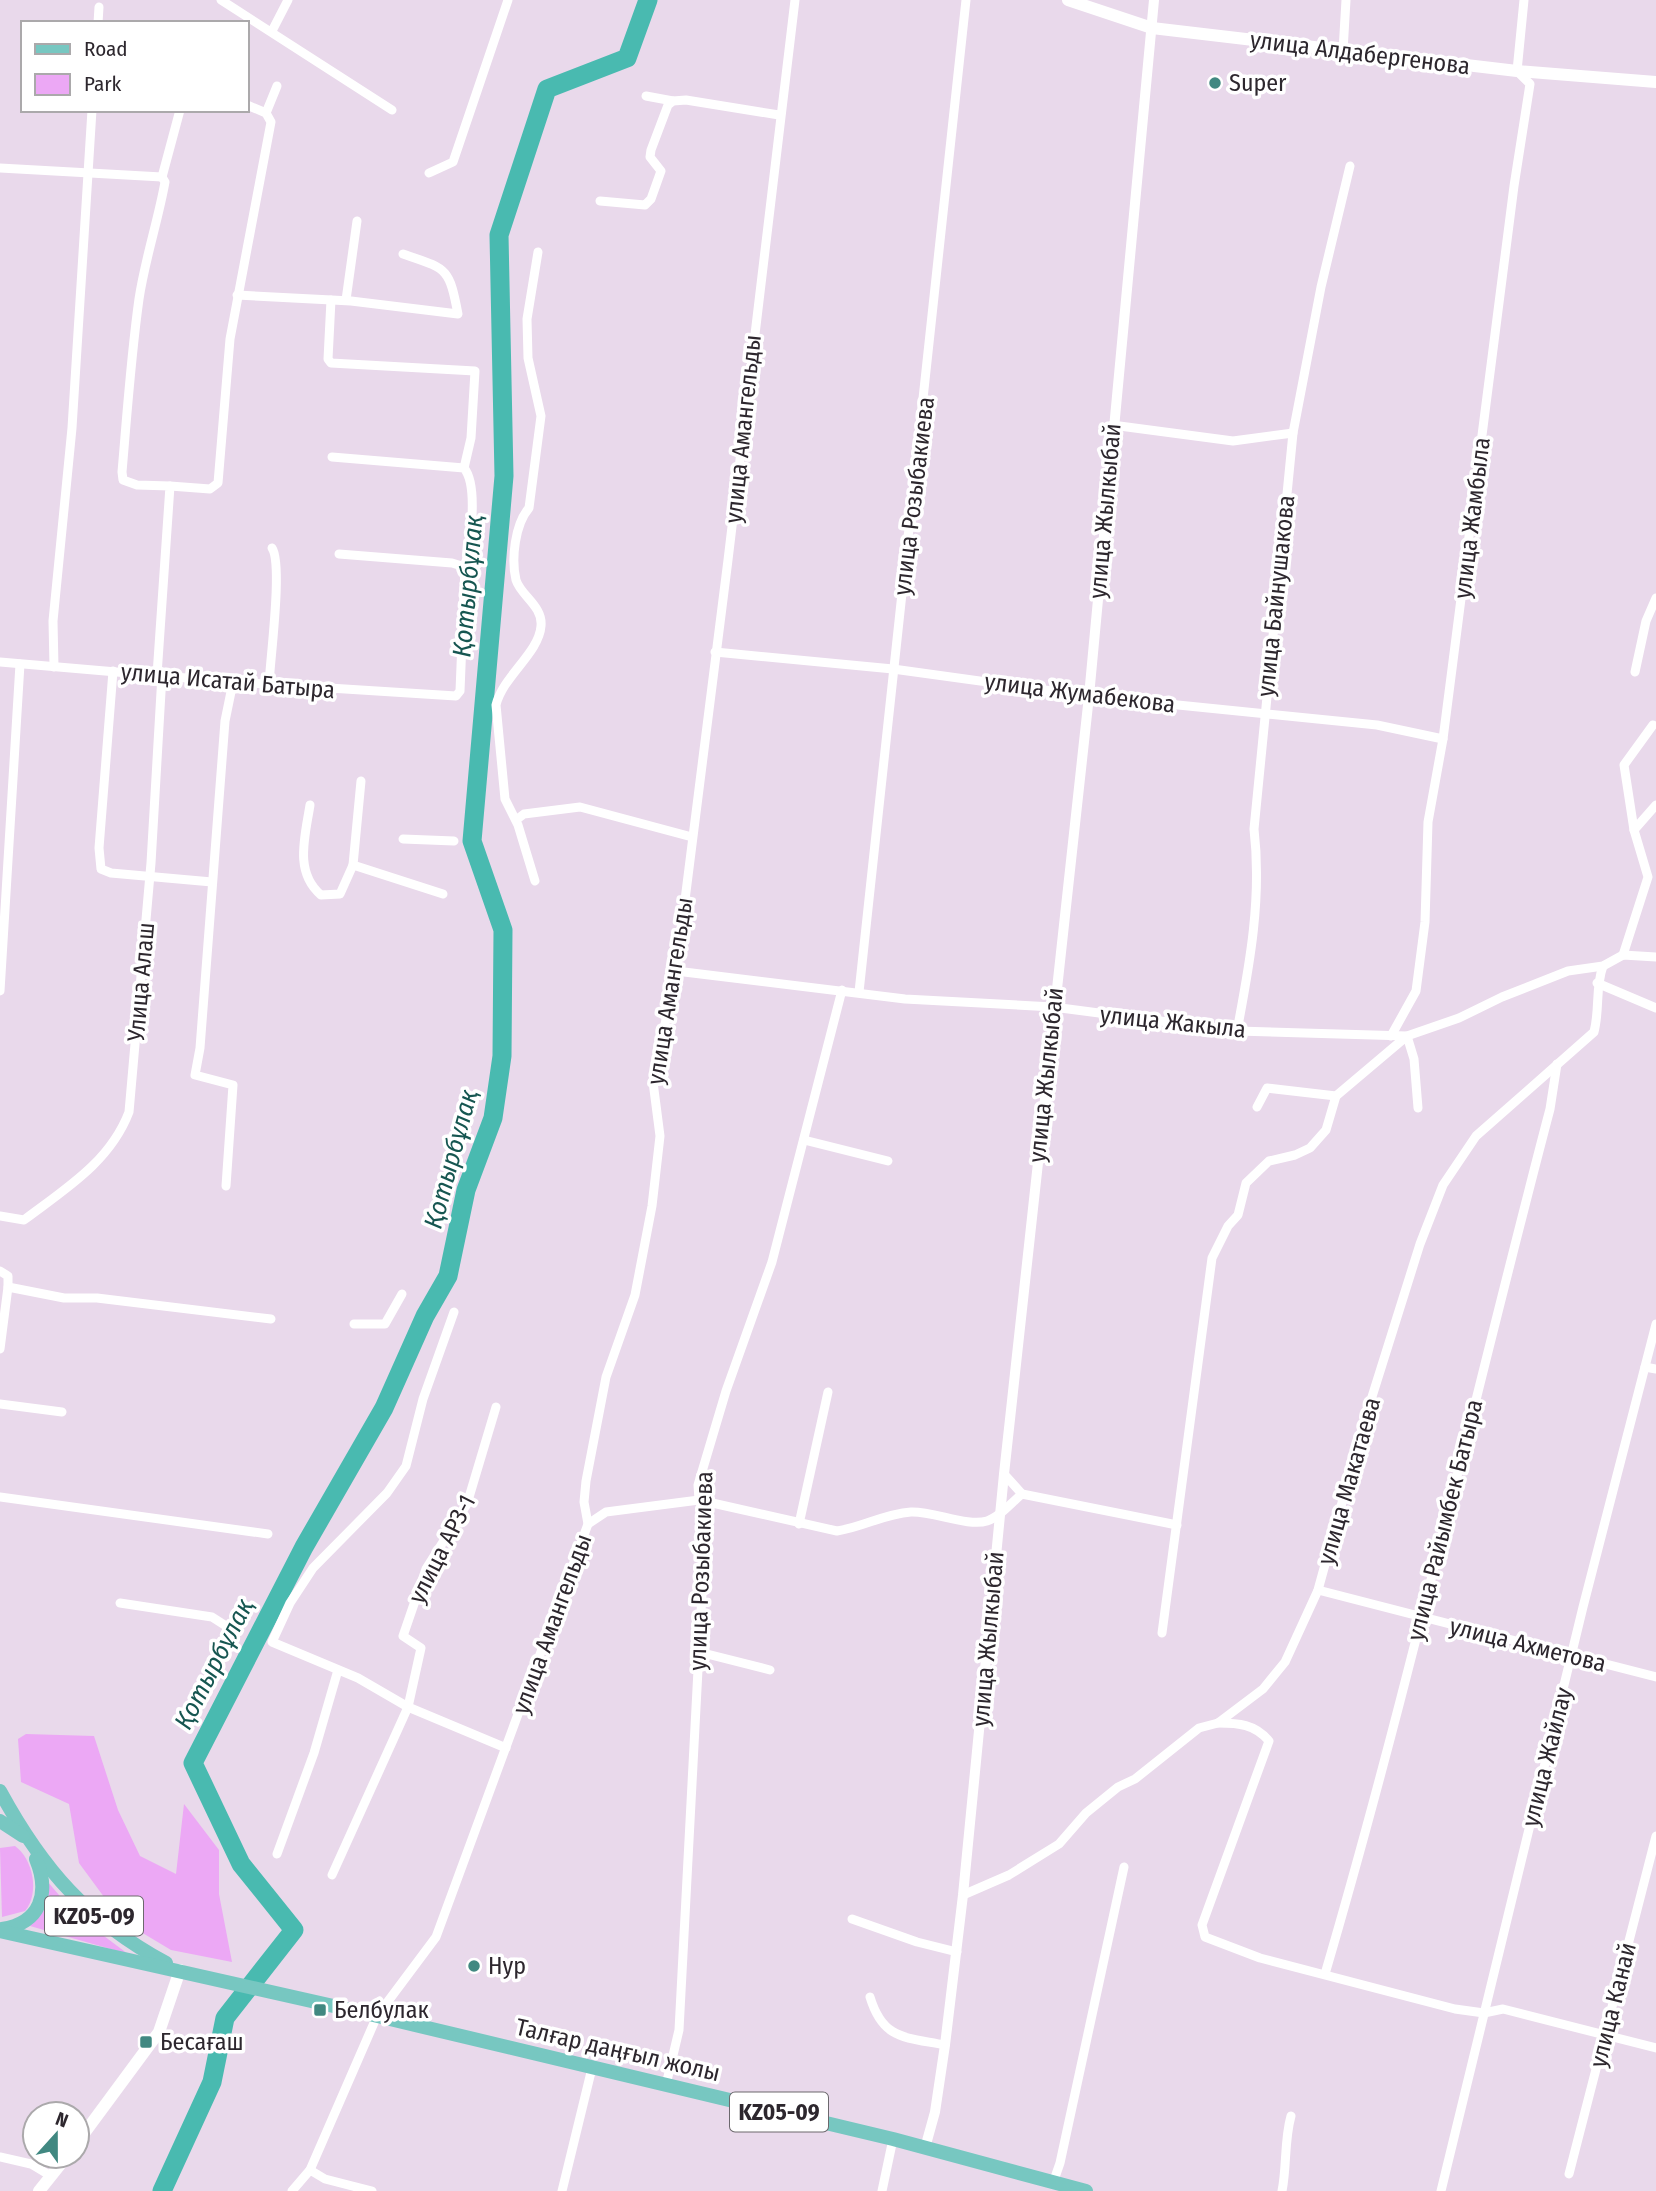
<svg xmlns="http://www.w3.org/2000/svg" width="1656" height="2191" viewBox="0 0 1656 2191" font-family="'Fira Sans Condensed',sans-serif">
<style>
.green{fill:#eca8f5}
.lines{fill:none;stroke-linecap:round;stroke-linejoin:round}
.river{stroke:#49bab0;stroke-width:19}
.minor{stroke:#fff;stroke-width:9}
.tertiary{stroke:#fff;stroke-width:10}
.secondary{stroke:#fff;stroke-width:12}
.primary{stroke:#77c7c1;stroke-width:14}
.poi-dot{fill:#418881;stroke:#fff;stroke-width:2.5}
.labels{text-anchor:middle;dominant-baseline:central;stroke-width:7;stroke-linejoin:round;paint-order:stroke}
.shield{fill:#fff;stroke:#6c686d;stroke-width:2}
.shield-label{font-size:23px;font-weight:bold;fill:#2d272e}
.street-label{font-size:24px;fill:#2d272e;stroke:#fff}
.poi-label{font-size:24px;fill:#2d272e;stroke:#fff;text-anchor:start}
.water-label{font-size:26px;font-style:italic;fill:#165651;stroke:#fff}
</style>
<rect width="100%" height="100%" fill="#e9d9eb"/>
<g class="green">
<polygon points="26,1734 94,1736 118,1810 140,1856 176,1874 184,1804 219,1850 219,1894 232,1962 171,1950 121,1920 79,1863 69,1804 21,1782 18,1739"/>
<path d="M15 1846C33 1859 40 1893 25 1911L2 1917 0 1848Z"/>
<polygon points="47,1881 76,1915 128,1954 30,1926 45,1909"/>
</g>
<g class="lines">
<polyline class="river" points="162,2191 212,2082 225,2018 294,1930 241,1864 193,1763 304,1547 384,1408 425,1316 448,1276 466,1190 493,1118 502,1056 503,930 472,841 504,476 499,235 547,89 627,58 648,0"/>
<g class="minor">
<polyline points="221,0 392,110"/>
<polyline points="98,23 99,7"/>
<polyline points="272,31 288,0"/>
<polyline points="1343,51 1346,0"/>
<polyline points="646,96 673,101"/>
<polyline points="266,113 277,86"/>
<polyline points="0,168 162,177"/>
<polyline points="429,173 453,162 508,0"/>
<polyline points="600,201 645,205 651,199 661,171 650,157 651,150 668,105 673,101 686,100 779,115"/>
<path d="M237 295 351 301 458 314C449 267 447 269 403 254"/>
<polyline points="331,300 328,359 331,363 475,371 471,438 464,468"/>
<polyline points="346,300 357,221"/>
<polyline points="1112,425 1233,441 1293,433"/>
<path d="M332 457 464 468C479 486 470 545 465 567"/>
<polyline points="170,486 210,489 218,483 230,339 271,122 266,113 247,105"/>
<polyline points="715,652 893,669 1089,696 1377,725 1443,739"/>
<polyline points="0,662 233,682 456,696 460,691 465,567 452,563 339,554"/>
<polyline points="54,667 53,621 72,428 92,110"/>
<polyline points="113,671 99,848 101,869 111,873 212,882"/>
<polyline points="1635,672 1646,621 1656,598"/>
<path d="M157 675 170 486 137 485 123 480 122 472C127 414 131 356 139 299 145 259 158 221 165 182L162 177 180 110"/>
<path d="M269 685C270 660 283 564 272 548"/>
<polyline points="361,781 353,865 443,894"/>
<path d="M310 805C305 837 294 872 321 895L340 894 353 865"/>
<polyline points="516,820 524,814 580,807 692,837"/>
<polyline points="1634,830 1624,765 1653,725"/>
<polyline points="403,839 454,841"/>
<path d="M535 881 518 825 505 799 496 705C503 676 539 653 541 626 543 606 521 596 516 580 511 559 515 524 529 508L541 416 528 358 527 319 538 252"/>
<polyline points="1623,955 1648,877 1634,830 1656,805"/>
<polyline points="676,971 905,999 1053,1007 1237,1031 1407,1036 1459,1018 1502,997 1568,971 1603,966 1623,955 1656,957"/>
<polyline points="1597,983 1656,1008"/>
<polyline points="0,991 20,664"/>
<polyline points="859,992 966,0"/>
<path d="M1237 1031C1250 963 1262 897 1254 829L1293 433 1321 287 1350 166"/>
<polyline points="1391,1036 1416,991 1425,922 1428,822 1443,739 1514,186 1530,84 1517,71 1524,0"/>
<polyline points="1257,1107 1267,1088 1336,1096"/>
<polyline points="804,1140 888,1161"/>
<polyline points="226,1186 233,1085 195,1075 200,1048 225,721 233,682"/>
<path d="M0 1216 24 1220C65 1189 110 1162 129 1112L151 863 162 675"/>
<polyline points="0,1271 8,1276 8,1287"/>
<polyline points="454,1312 423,1399 406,1466 387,1493 313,1568 290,1603 272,1642 358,1678 408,1707 506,1748"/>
<polyline points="354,1324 385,1324 402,1294"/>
<polyline points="0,1349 8,1287 64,1298 97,1298 271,1319"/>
<polyline points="1645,1367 1656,1369"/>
<polyline points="0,1404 62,1412"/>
<polyline points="1004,1474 1022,1494"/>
<polyline points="0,1497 268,1534"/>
<path d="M588 1524 606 1512 699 1500 837 1531C864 1527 883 1514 911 1512 933 1511 968 1527 987 1521 1000 1517 1012 1502 1022 1494L1177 1525"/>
<polyline points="799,1524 828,1392"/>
<polyline points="1318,1590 1656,1677"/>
<polyline points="120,1603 212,1617 237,1633"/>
<polyline points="1162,1633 1212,1258 1228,1226 1238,1215 1246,1183 1269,1161 1295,1155 1310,1148 1326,1130 1336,1096 1407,1036 1414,1059 1418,1108"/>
<polyline points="699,1652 770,1670"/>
<path d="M1218 1723C1238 1723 1255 1724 1269 1741L1202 1925 1205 1937 1260 1958 1455 2009 1484 2013 1503 2009 1656 2048"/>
<polyline points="277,1854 314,1753 338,1670"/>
<polyline points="332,1875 408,1707 421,1648 403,1636 426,1569 467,1504 496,1407"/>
<path d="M963 1895 1009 1875 1059 1844 1086 1813 1118 1787 1135 1779 1199 1728 1218 1723 1263 1689 1285 1662 1318 1590 1365 1419 1420 1244 1443 1185 1476 1136 1594 1032C1600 1009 1595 988 1603 966"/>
<polyline points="852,1919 917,1942 957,1952"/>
<path d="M1325 1974C1409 1688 1474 1397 1550 1109L1557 1064"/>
<path d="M870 1997C883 2040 905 2037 945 2045"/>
<polyline points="666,2085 679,2030 706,1518 699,1500 698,1485 726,1391 772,1262 842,990"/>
<polyline points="0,2157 31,2164 51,2176"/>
<polyline points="310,2170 325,2179 372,2191"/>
<polyline points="1569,2174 1656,1836"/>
<polyline points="1053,2183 1060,2163 1124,1867"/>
<polyline points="292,2191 310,2170 377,2016 436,1937 588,1524 584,1502 586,1481 606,1377 635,1295 652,1206 660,1136 653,1082 676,971 728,560 795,0"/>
<polyline points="562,2191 592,2068"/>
<polyline points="882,2191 893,2139"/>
<path d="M1282 2191C1287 2166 1284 2141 1291 2116"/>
<polyline points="1441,2191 1583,1607 1656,1324"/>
</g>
<polyline class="tertiary" points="925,2148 935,2112 945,2045 963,1895 1004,1474 1089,696 1154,0"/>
<g class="secondary">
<polyline points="1068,0 1152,28 1517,71 1656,82"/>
<polyline points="77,2143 159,2032 180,1970"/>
<polyline points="39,2191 67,2156"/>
</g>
<g class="primary">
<path d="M0 1791C43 1870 87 1920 166 1963"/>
<polyline points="0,1821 23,1836"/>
<path d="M2 1929C41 1923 50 1893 36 1859"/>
<polyline points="0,1931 369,2014 893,2139 1086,2191"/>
</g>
</g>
<g class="poi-dot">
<circle cx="1215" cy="83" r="7"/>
<circle cx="474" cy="1966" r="7"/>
<rect x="313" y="2003" width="14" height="14" rx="3.5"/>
<rect x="139" y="2035" width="14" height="14" rx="3.5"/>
</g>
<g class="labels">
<g class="shield">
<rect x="45" y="1896.5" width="98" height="39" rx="5"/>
<rect x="730" y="2092.5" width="98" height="39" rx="5"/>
</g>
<g class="shield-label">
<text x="94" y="1916">KZ05-09</text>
<text x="779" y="2112">KZ05-09</text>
</g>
<g class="street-label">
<text transform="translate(1360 53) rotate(7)">улица Алдабергенова</text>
<text transform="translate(743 429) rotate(-84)">улица Амангельды</text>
<text transform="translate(914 496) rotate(-83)">улица Розыбакиева</text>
<text transform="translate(1105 511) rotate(-85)">улица Жылкыбай</text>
<text transform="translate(1472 518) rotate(-83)">улица Жамбыла</text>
<text transform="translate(1276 596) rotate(-84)">улица Байнушакова</text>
<text transform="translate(228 681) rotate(5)">улица Исатай Батыра</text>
<text transform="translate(1080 693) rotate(7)">улица Жумабекова</text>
<text transform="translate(141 982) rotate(-85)">Улица Алаш</text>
<text transform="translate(670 991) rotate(-81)">улица Амангельды</text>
<text transform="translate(1173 1022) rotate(6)">улица Жакыла</text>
<text transform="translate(1046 1075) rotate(-84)">улица Жылкыбай</text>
<text transform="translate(1349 1481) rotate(-74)">улица Макатаева</text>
<text transform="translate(1445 1520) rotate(-76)">улица Райымбек Батыра</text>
<text transform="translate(442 1549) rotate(-63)">улица АРЗ-1</text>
<text transform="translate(701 1571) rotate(-88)">улица Розыбакиева</text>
<text transform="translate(552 1624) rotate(-70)">улица Амангельды</text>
<text transform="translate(988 1639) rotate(-85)">улица Жылкыбай</text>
<text transform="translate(1528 1645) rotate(14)">улица Ахметова</text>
<text transform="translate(1547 1757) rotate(-76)">улица Жайлау</text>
<text transform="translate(1613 2005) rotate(-76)">улица Канай</text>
<text transform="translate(618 2050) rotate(13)">Талғар даңғыл жолы</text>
</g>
<g class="poi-label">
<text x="1229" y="83">Super</text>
<text x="488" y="1966">Нур</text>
<text x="334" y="2010">Белбулак</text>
<text x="160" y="2042">Бесағаш</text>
</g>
<g class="water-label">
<text transform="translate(468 586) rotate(-85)">Қотырбұлақ</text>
<text transform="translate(451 1159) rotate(-75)">Қотырбұлақ</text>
<text transform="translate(214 1664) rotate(-63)">Қотырбұлақ</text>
</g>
</g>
<rect x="21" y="21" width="228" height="91" fill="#ffffff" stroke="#aba9ab" stroke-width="2"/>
<rect x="35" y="44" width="35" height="10" fill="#77c7c1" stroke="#aba9ab" stroke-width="2"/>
<text x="84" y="56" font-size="21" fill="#2d272e">Road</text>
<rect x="35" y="74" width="35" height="21" fill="#eca8f5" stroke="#aba9ab" stroke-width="2"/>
<text x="84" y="91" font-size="21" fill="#2d272e">Park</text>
<g transform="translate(56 2135) rotate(21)"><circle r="33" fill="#ffffff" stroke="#aba9ab" stroke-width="2"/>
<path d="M0-5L12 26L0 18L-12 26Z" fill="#418881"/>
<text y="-10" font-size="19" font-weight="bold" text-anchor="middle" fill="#2d272e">N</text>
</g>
</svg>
